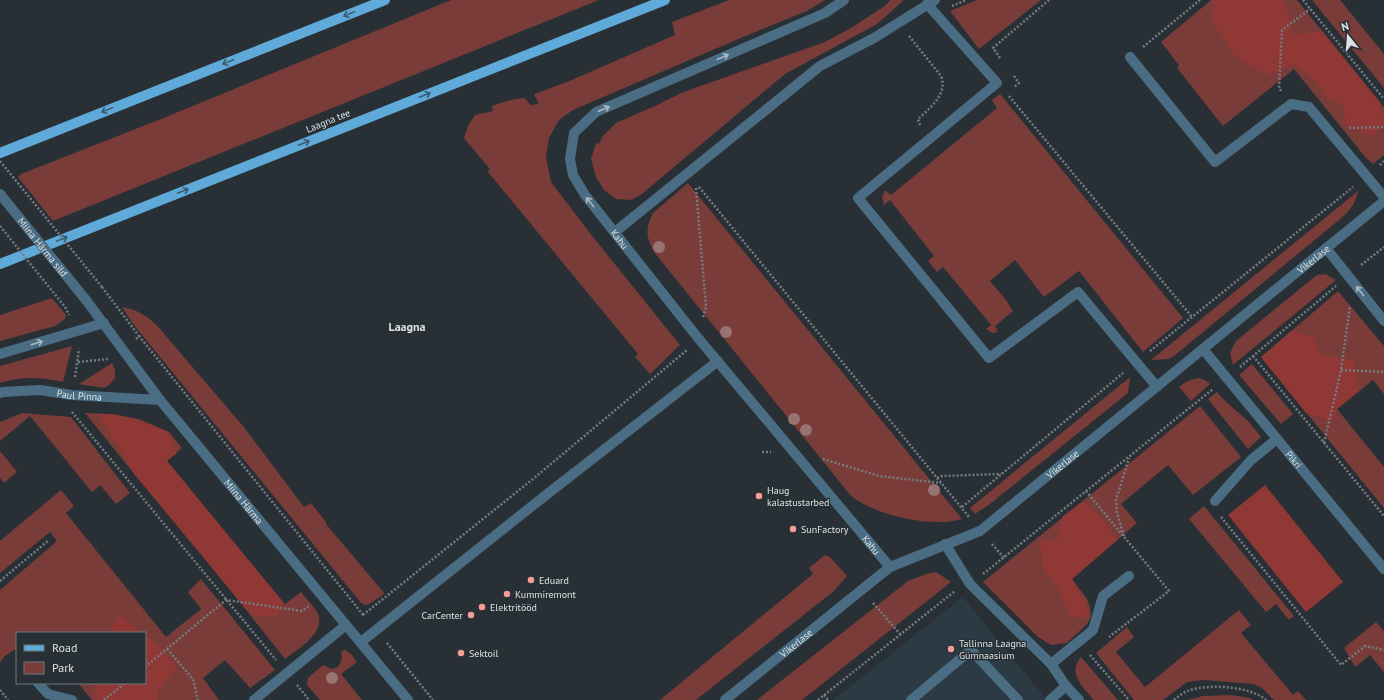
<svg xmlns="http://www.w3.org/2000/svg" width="1384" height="700" viewBox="0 0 1384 700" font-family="'PT Sans',sans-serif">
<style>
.built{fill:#2c3a44}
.green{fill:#793c39}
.forest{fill:#8f3835}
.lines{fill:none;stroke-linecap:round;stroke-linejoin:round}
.path{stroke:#757c81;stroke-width:2.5;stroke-dasharray:2 2;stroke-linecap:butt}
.minor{stroke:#4a6d84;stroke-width:10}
.major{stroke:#5faad9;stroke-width:10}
.path-bridge{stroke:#757c81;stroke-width:2.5;stroke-dasharray:2 2;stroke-linecap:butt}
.minor-bridge{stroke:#4a6d84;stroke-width:10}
.tree{fill:#987371}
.oneway{stroke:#3b5b6f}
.oneway2{stroke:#a9b9c3}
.poi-dot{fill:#f59c95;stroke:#283036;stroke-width:1.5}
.labels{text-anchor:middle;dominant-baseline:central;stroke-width:3;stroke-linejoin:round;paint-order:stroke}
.street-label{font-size:10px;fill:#dce2e5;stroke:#283036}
.poi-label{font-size:10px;fill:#dce2e5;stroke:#283036;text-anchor:start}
.quarter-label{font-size:12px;font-weight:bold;fill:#dce2e5;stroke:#283036}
</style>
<rect width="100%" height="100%" fill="#283036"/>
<polygon class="built" points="963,597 1047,700 833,700"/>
<g class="green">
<polygon points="451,0 599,0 53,221 18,177 21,174 161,119"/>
<polygon points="729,0 825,0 807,11 743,37 573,110 559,120 549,138 546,157 551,182 593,237 680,345 650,374 635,357 638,354 488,172 490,169 464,138 468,126 475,115 493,111 492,106 510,100 524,98 531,105 539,104 534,94 567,82 675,35 672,22"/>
<polygon points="890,0 904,0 877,24 785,74 642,194 631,200 616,199 604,190 596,177 591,159 596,143 599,144 602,137 616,123 657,105 681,93 825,42 851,28 886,5"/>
<polygon points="977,0 1041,0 979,49 950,11"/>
<polygon points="1211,0 1297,0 1384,107 1384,155 1373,164 1366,158 1294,69 1223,126 1177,68 1179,65 1161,42"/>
<polygon points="1312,0 1340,0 1384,54 1384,88"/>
<polygon points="1000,94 1183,318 1143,352 1079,271 1044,297 1015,260 990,281 1006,300 1013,311 995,326 998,332 993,333 986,329 991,325 943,267 937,272 928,261 934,256 890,200 884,205 882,197 885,190 891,195 997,108 992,100"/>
<path d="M688 183 962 519C956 520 950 522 944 522 914 523 875 514 851 496L654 252C646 237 645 229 653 213Z"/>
<path d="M1358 191C1356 202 1352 207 1345 215L1174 356 1168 359 1151 360Z"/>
<polygon points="1325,274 1336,280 1233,365 1230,353 1236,341 1313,278 1317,275"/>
<polygon points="1338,291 1384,346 1384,394 1373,380 1337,409 1384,467 1384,508 1261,357"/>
<polygon points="52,298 66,315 65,319 55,326 0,341 0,315"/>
<path d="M122 307C139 310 149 317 160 329L243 426 304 507 311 503 326 522V524L384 593 383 595 367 605 362 604 133 324Z"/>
<path d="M72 346 63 382C39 377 24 376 0 383V366Z"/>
<polygon points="112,363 115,370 115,378 109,385 104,388 79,384"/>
<polygon points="1252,364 1293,414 1281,424 1239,375"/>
<polygon points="1130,377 1128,393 990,504 975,514 970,508"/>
<path d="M1199 378 1205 380 1210 384 1191 401 1179 387C1185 382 1190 379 1199 378Z"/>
<polygon points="1217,392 1224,400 1249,422 1261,437 1248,449 1208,399"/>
<polygon points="1200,406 1241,457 1193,495 1168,465 1121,504 1137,523 1072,579 1087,599 1090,607 1091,617 1087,624 1067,643 1051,645 1038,637 983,582"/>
<polygon points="22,413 71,417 130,493 116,504 100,485 92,492 30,416 0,441 0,422"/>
<path d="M85 413 112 414 139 419 169 432 182 448 167 461 283 602 285 604 301 592C305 598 311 603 315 609 331 630 299 648 285 659L189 538 135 475Z"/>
<polygon points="0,451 17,472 4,483 0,478"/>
<polygon points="61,490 74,506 66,513 166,637 201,609 188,592 201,579 275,670 250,688 225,660 203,678 219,700 92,700 78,683 145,683 145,633 17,633 17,648 5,656 0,662 0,590 57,541 50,532 0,573 0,541"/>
<polygon points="1204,506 1294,616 1289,620 1276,604 1266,612 1189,519"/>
<polygon points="825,555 830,557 847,576 834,591 696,700 660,700 813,574 809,568"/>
<polygon points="936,572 951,582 802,700 757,700 908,581 926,574"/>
<polygon points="1239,610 1251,625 1241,633 1293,695 1298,691 1306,700 1274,700 1262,688 1253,684 1204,680 1187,682 1163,700 1134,700 1096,653 1127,627 1134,637 1116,652 1145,687"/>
<polygon points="1376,622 1384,631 1384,672 1370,655 1355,667 1344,648"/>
<path d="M345 650 351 654 357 662 341 674 362 700H320L307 685 308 678 323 665 331 669 338 667C341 662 343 658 341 652Z"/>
<path d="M1081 657 1118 700H1094C1083 687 1067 673 1081 657Z"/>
<polygon points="1231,695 1250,698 1253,700 1188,700 1203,696"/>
</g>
<g class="forest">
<polygon points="1214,0 1281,0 1286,5 1294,35 1322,31 1377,99 1384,117 1384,125 1371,136 1346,125 1343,104 1329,100 1313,79 1295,64 1267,75 1236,57 1212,21"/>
<polygon points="1291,331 1313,336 1321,355 1354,360 1359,391 1337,409 1333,421 1306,413 1261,357"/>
<path d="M98 414C124 413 146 423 169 432L177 453 167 461 283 602 276 618 255 615 245 608 135 475Z"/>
<polygon points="1265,485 1343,582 1306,612 1228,515"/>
<polygon points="1083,501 1101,517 1117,540 1072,579 1086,605 1088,617 1070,617 1058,588 1043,569 1040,541 1058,540 1062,517"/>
<polygon points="120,615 142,633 114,633 111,627"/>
<polygon points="145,635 160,647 177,667 158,691 158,700 96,700 93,697 96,683 145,683"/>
</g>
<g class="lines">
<g class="path">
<polyline points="1303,0 1384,99"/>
<polyline points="952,6 966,0"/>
<path d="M909 36 941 76C948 94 930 108 918 119L920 125"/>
<polyline points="1143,47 1200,0"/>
<polyline points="1000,58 993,48 1049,0"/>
<polyline points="1014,76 1019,83 1014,87"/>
<polyline points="1281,91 1279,88 1282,30 1310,9"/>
<polyline points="1009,96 1192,317"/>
<polyline points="1349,128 1384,127"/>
<polyline points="1380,165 1384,161"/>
<polyline points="699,187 969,517"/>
<polyline points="696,188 706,307 703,318"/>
<polyline points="1361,265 1384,247"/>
<polyline points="102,287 139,336"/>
<polyline points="65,307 69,315"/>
<polyline points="136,339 139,336 364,616"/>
<polyline points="1150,351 1353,187"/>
<polyline points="1253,356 1384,516"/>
<polyline points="78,362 108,359"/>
<polyline points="1240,367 1336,286"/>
<polyline points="1341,370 1384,372"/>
<polyline points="75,377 79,349"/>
<polyline points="72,412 276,660"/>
<polyline points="1324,443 1341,370 1350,306"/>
<polyline points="762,452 771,452"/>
<polyline points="823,459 879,476 941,483"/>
<polyline points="937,478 942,476 1001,474"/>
<polyline points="1086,491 1169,591 1109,637"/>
<polyline points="962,507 1123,373"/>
<polyline points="1221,517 1341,665 1365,646 1384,650"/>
<polyline points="1124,536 1117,513 1116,500 1129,458"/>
<polyline points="992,544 1004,558"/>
<polyline points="983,574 1213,389"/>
<polyline points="0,581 49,540"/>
<polyline points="873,603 901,635"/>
<polyline points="363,615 533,479 687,350"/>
<polyline points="387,643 433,700"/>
<polyline points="167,649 193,679 198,700"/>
<polyline points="1090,655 1129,700"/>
<polyline points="145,667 226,600 302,611 309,606"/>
<polyline points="297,685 309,700"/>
<polyline points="0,690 8,700"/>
<polyline points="824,695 828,700"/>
<polyline points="104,700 125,683"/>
<polyline points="818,700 955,591"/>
<path d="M1174 700C1179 696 1184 692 1190 690 1210 684 1250 686 1266 700"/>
</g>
<g class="minor">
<path id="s1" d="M844 0 825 13 596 112 574 133 570 159 573 175 585 195 698 338 890 567"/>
<polyline points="927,4 997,83 858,198 989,358 1078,292 1157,387"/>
<polyline points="1130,57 1215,162 1291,104 1309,107 1384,197"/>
<polyline points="615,232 820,66 874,38 935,0"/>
<polyline points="1326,248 1384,321"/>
<path id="s2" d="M86 300 160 400 408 700"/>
<path id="s3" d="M1203 349 1384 569"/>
<polyline points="0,354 104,323"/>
<path id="s4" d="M0 393 3 392 40 390 72 395 160 400"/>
<polyline points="1215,501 1251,460 1277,439"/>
<polyline points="945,544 970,584 1051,664 1066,686 1079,700"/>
<polyline points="361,642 546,495 718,361"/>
<polyline points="1051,664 1093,630 1103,596 1129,576"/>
<polyline points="38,683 48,694 72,700"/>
<polyline points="254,700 346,625"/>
<path id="s5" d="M725 700 890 567 980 531 1384 201"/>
<polyline points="911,700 971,650 1018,700"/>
<polyline points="1050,700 1066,686"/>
</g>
<g class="major">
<polyline points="0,153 385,0"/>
<polyline points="0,264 665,0"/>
</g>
<g class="path-bridge">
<polyline points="0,161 102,287"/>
<polyline points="0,226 65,307"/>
</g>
<path class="minor-bridge" id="s6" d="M0 194 86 300"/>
</g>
<g class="tree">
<circle cx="659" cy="247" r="6"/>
<circle cx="726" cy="332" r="6"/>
<circle cx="794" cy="419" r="6"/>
<circle cx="806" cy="430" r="6"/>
<circle cx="934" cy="490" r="6"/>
<circle cx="332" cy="678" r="6"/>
</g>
<defs><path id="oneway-shaft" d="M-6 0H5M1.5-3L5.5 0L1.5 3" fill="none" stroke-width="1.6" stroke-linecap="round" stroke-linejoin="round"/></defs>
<g class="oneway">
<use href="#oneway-shaft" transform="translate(349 14) rotate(158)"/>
<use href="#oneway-shaft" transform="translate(228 62) rotate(158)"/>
<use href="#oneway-shaft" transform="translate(425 95) rotate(-22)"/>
<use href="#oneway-shaft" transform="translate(107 110) rotate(158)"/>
<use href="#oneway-shaft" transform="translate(304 143) rotate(-22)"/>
<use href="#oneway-shaft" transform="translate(183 191) rotate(-22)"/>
<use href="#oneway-shaft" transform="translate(62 239) rotate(-22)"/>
</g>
<g class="oneway2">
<use href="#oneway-shaft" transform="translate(723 57) rotate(-23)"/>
<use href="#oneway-shaft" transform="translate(604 109) rotate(-23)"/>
<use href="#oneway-shaft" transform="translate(590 202) rotate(-129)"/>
<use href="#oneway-shaft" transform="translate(1360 291) rotate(-128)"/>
<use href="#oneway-shaft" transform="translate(37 343) rotate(-17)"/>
</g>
<g class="poi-dot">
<circle cx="759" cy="496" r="4"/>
<circle cx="793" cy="529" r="4"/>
<circle cx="531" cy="580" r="4"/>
<circle cx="507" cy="594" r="4"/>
<circle cx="482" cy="607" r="4"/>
<circle cx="471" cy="615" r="4"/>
<circle cx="951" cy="649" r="4"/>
<circle cx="461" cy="653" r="4"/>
</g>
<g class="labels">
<g class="street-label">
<text transform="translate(328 121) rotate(-22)">Laagna tee</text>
<text stroke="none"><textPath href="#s1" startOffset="425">Kahu</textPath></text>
<text stroke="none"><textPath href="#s6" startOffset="68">Miina Härma sild</textPath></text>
<text stroke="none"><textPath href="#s5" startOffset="739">Vikerlase</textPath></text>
<text stroke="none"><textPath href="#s4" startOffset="80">Paul Pinna</textPath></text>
<text stroke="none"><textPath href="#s3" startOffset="143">Pikri</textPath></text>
<text stroke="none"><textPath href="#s5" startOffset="415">Vikerlase</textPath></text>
<text stroke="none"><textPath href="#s2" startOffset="256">Miina Härma</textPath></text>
<text stroke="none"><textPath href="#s1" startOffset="821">Kahu</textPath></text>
<text stroke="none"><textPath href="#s5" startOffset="91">Vikerlase</textPath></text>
</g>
<g class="poi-label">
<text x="767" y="490">Haug<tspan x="767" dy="12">kalastustarbed</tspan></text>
<text x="801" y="529">SunFactory</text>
<text x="539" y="580">Eduard</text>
<text x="515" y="594">Kummiremont</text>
<text x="490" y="607">Elektritööd</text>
<text x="463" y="615" text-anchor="end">CarCenter</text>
<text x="959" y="643">Tallinna Laagna<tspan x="959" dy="12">Gümnaasium</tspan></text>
<text x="469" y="653">Sektoil</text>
</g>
<g class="quarter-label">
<text x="407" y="326">Laagna</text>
</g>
</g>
<rect x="16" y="632" width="130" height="52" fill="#283036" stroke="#70777c"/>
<rect x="24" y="645" width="20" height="6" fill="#5faad9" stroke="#70777c"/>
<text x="52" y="652" font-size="12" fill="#dce2e5">Road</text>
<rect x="24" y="662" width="20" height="12" fill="#793c39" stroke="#70777c"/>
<text x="52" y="672" font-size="12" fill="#dce2e5">Park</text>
<g transform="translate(1348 36) rotate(343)" stroke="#283036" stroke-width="3" paint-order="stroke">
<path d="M0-3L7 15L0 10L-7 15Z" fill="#dce2e5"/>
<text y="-6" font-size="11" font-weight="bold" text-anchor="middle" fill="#dce2e5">N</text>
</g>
</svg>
